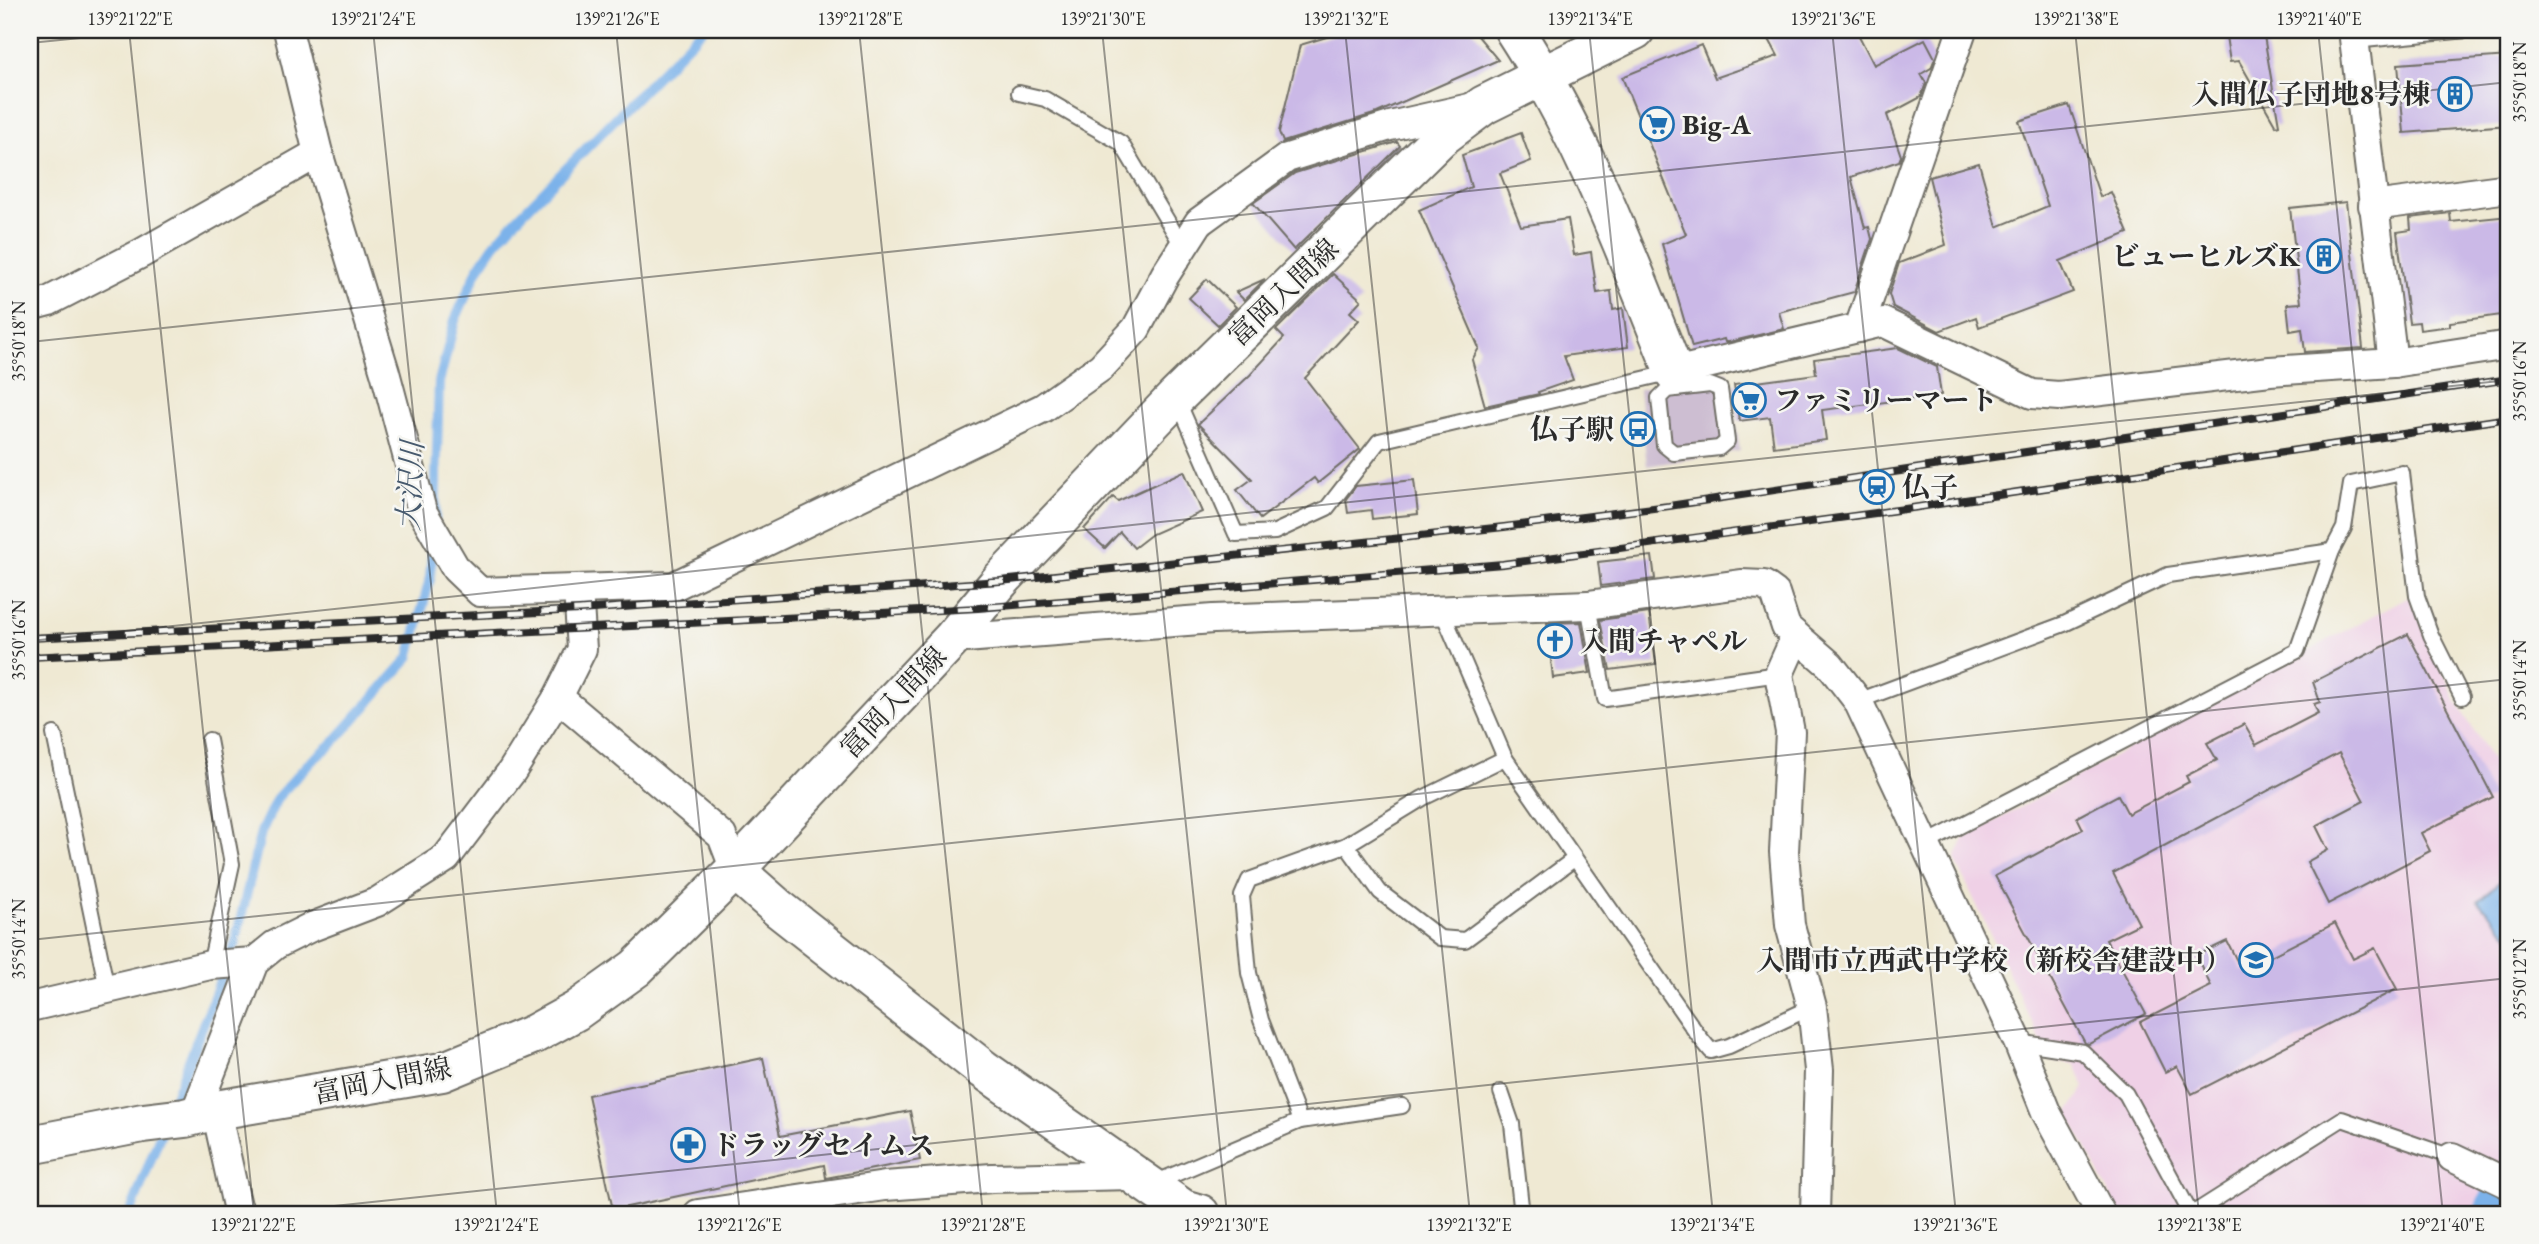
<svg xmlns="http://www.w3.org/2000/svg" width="2539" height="1244" viewBox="0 0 2539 1244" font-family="'EB Garamond','Noto Serif JP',serif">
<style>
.built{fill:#efd0e6}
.industrial{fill:#cdbed2}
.water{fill:#7bb2ea;stroke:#536e8a;stroke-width:2}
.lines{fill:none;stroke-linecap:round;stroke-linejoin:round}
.stream{stroke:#7bb2ea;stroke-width:10}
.river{stroke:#7bb2ea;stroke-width:58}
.building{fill:#cbb9e7}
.lane-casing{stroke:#706e66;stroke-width:18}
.street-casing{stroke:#706e66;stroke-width:32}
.secondary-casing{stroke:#706e66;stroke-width:42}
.lane{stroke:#fff;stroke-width:14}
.street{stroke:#fff;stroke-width:28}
.secondary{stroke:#fff;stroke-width:38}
.rail-casing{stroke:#2b2b2b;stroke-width:8}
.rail{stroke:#f6f6f2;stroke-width:5;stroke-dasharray:16;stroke-linecap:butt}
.ticks{fill:none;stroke:#2b2b2b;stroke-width:2;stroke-opacity:0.45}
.labels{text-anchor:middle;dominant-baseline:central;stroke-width:5;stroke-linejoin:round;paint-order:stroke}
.poi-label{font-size:28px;font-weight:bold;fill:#2b2b2b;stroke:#f6f6f2;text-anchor:start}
.street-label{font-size:28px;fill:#2b2b2b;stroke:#f6f6f2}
.water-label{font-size:30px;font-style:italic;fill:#475a6e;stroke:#f6f6f2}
.neatline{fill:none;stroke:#2b2b2b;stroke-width:2.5}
.ticks-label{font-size:18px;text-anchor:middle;fill:#2b2b2b}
</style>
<rect width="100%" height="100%" fill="#f6f6f2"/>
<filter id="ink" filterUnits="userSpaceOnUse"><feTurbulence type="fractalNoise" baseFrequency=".0143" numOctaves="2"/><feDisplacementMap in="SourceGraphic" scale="14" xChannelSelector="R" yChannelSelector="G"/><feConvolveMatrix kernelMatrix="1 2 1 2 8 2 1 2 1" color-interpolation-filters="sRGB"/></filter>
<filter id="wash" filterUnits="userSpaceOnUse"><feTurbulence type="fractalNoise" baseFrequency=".00686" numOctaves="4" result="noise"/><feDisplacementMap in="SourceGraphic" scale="28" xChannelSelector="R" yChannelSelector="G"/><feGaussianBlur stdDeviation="1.57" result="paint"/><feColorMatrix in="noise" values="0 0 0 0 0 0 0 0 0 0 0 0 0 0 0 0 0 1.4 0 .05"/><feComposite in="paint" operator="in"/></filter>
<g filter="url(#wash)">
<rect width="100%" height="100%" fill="#efe9d3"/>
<polygon class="built" points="2411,595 2455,699 2509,788 2509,1194 2501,1190 2486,1214 2120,1214 2068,1113 2085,1087 2075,1065 2050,1061 1955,859 1964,838"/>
<polygon class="industrial" points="1728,371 1740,451 1647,466 1639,389"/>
<polygon class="water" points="2509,873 2509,935 2478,901"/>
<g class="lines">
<g class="stream">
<polyline points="435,519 439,382 455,320 478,269 494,245 515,221 702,30"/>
<polyline points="169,1112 235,943 261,832 277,798 308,764 331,745 409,658 430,579 433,544"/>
<polyline points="130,1214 162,1130"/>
</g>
<polyline class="river" points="2503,1214 2509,1204"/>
</g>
<g id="blocks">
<g class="building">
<polygon points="1350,30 1473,30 1498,60 1377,113 1283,142 1279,132 1300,45"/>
<polygon points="1764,30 1856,30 1874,65 1925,39 1935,58 1931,68 1921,74 1926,83 1921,97 1887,115 1901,156 1899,161 1851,177 1865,228 1869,227 1872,239 1854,292 1779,312 1784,329 1729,342 1725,342 1724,339 1692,347 1662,244 1686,234 1622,77 1701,45 1715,78 1778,56"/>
<polygon points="2225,30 2263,30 2279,125 2276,126 2239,61 2230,62"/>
<polygon points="2509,56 2509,125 2404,133 2398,64"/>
<polygon points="2069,105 2100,197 2111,192 2128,233 2060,261 2073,292 1979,327 1976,317 1939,331 1893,307 1889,294 1899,263 1946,245 1929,177 1979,163 1997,227 2048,206 2019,121"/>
<polygon points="1521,133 1531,161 1500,173 1521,226 1568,219 1574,255 1591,252 1597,293 1611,291 1613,310 1623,308 1628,347 1564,356 1573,380 1538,392 1539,394 1485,406 1472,360 1479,348 1419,210 1471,187 1462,155"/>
<polygon points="1397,142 1400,146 1294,250 1253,203 1295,173"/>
<polygon points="2346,202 2363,348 2305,352 2302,329 2290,331 2287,304 2301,303 2290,208"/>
<polygon points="2450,213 2451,222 2509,216 2509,314 2450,322 2450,326 2420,330 2419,322 2409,323 2397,232 2411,230 2410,218"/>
<polygon points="1333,274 1361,300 1350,312 1359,320 1305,378 1360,449 1318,483 1314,478 1260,519 1237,490 1252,479 1198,424 1250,375 1284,338 1276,330"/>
<polygon points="1207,279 1236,307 1218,325 1189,298"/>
<polygon points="1265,279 1244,300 1236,292"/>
<polygon points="1898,348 1937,367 1941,395 1822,410 1826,440 1774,447 1770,417 1739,421 1734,385 1816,374 1814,359"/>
<polygon points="1184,471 1202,512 1152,534 1134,548 1120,532 1105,548 1084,529 1113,497 1118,501"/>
<polygon points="1414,480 1418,514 1372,519 1371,510 1348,513 1346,499 1356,486"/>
<polygon points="1652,556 1655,579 1601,586 1598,562"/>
<polygon points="1649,613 1656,664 1610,670 1600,620"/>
<polygon points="1581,622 1590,673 1553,678 1547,623"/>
<polygon points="2408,634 2493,797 2421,833 2430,851 2328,904 2307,862 2328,850 2316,826 2364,801 2339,753 2113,873 2139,924 2106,940 2146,1014 2089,1044 2085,1043 1995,876 2083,829 2077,817 2118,795 2128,814 2189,782 2186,776 2217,760 2207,743 2244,724 2256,745 2318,713 2314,704 2320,702 2313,682"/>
<polygon points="2335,923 2353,959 2375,948 2397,989 2192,1094 2177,1066 2165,1072 2140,1022 2211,986 2196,956 2227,941 2242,971"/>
<polygon points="763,1058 780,1136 910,1111 920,1160 826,1178 824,1165 613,1210 588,1095"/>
</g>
</g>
</g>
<g filter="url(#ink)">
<use href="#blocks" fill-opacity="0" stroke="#706e66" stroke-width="2"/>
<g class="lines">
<g class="lane-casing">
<g id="lane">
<polyline points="2354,41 2467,30"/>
<polyline points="1019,93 1045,99 1121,143 1183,247"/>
<polygon points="1710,385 1720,389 1727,441 1719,448 1674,453 1664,445 1659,398 1667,390"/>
<polyline points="1177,399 1236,534 1275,532 1327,508 1379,441 1673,372"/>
<polyline points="1588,605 1605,699 1779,674"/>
<polyline points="1442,611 1505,758 1698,1035 1711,1051 1729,1046 1812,1007"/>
<polyline points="1858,701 2064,624 2168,575 2332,551"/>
<polyline points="54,734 107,989"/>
<polyline points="209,740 232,864 210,965"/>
<polyline points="1925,844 2297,651 2332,551 2344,528 2351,484 2402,473 2417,596 2431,635 2462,697"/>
<polyline points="1346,845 1380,892 1440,938 1465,940 1574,859"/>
<polyline points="2018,1042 2083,1052 2126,1094 2191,1214"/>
<polyline points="1501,1092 1512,1124 1521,1206 1519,1214"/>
<polyline points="1300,1121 1261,1020 1249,973 1242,896 1249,880 1346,845 1423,798 1505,758"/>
<polyline points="1152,1184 1300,1121 1402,1106"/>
<polyline points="2192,1214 2342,1119 2452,1157"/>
</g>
</g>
<g class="street-casing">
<g id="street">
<polyline points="288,30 318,153 385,372 422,511 456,569 480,592 674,586 1043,408 1101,367 1136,329 1165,275 1199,222 1287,158 1390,126 1474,107"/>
<polyline points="2353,30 2393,363"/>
<polyline points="2373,206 2509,188"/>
<polyline points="30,306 49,301 142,253 318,153"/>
<polyline points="1859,328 1962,30"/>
<polyline points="1674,372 1883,322 2032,394 2059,396 2270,371 2393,363 2509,345"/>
<polyline points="1796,636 1779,674 1790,732 1784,852 1790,925 1812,1007 1819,1070 1815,1214"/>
<polyline points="952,639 1213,619 1588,605 1741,584 1764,585 1775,593 1786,627 1830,665 1858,701 2018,1042 2046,1112 2101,1214"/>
<polyline points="558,697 722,836 735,870"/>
<polyline points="30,1007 210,965 254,962"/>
<polyline points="216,1110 237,1206 241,1214"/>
<polyline points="194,1116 254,962 275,945 309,928 377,902 446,858 512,771 558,697 582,649 578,590"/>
<polyline points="2452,1157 2509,1184"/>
<polyline points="698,1214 885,1186 992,1178 1134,1175"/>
</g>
</g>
<g class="secondary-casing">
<g id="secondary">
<path d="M1514 30C1583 136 1627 255 1674 372"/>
<polyline points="735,870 778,908 983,1069 1183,1209 1200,1214"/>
<polyline points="30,1145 143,1123 185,1118 216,1110 442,1072 534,1034 576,1011 636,968 735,870 952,639 1000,581 1176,397 1440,138 1484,105 1635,30"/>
</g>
</g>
<use href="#lane" class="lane"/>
<use href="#street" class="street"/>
<use href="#secondary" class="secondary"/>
<g class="rail-casing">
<g id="rail">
<polyline points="30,638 579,610 1000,581 1504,527 1669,506 2509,379"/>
<polyline points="30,657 978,608 1503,564 1912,508 2509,418"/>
</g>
</g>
<use href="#rail" class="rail"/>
</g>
</g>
<path class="ticks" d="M129 30 254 1214M373 30 497 1214M616 30 740 1214M859 30 983 1214M1102 30 1227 1214M1345 30 1470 1214M1589 30 1713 1214M1832 30 1956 1214M2075 30 2199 1214M2318 30 2443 1214M30 43 161 30M30 342 2509 82M30 641 2509 380M30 940 2509 679M258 1214 2509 978"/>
<defs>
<g id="building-ring" transform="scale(1.75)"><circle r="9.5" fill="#f6f6f2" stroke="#1f6fb2" stroke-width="1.5"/><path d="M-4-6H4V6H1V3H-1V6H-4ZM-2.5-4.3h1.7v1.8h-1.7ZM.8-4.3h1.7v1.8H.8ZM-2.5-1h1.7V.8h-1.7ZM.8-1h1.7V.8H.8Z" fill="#1f6fb2"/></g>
<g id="supermarket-ring" transform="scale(1.75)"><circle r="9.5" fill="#f6f6f2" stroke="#1f6fb2" stroke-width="1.5"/><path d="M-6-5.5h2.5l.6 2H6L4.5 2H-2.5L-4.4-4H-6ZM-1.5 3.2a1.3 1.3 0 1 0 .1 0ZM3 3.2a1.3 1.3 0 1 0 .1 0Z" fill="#1f6fb2"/></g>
<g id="bus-ring" transform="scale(1.75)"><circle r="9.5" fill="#f6f6f2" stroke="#1f6fb2" stroke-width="1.5"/><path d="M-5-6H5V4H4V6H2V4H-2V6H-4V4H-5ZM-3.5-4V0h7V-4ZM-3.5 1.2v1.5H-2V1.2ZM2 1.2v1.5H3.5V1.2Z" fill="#1f6fb2"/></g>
<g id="station-ring" transform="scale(1.75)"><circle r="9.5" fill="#f6f6f2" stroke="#1f6fb2" stroke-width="1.5"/><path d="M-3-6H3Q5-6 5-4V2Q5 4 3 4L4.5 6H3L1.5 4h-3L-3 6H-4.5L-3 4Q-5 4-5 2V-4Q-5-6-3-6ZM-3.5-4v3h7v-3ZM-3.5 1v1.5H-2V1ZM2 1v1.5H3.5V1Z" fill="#1f6fb2"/></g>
<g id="church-ring" transform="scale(1.75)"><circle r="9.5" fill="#f6f6f2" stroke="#1f6fb2" stroke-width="1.5"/><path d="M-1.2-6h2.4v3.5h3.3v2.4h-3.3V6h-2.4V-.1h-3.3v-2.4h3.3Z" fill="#1f6fb2"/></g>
<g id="school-ring" transform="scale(1.75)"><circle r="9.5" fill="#f6f6f2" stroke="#1f6fb2" stroke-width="1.5"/><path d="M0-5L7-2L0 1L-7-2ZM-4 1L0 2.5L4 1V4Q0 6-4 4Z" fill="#1f6fb2"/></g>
<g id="pharmacy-ring" transform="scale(1.75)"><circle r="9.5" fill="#f6f6f2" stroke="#1f6fb2" stroke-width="1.5"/><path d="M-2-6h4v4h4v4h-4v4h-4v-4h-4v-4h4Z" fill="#1f6fb2"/></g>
</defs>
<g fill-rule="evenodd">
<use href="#building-ring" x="2455" y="94"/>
<use href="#supermarket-ring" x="1657" y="124"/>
<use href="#building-ring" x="2324" y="256"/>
<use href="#supermarket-ring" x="1749" y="400"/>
<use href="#bus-ring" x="1638" y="429"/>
<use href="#station-ring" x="1877" y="487"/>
<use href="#church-ring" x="1555" y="641"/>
<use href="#school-ring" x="2256" y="960"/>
<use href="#pharmacy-ring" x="688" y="1145"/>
</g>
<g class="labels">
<g class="poi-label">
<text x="2430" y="94" text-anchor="end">入間仏子団地8号棟</text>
<text x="1682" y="124">Big-A</text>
<text x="2300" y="256" text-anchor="end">ビューヒルズK</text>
<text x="1774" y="400">ファミリーマート</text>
<text x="1614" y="429" text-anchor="end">仏子駅</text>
<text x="1902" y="487">仏子</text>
<text x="1580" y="641">入間チャペル</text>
<text x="2232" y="960" text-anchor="end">入間市立西武中学校（新校舎建設中）</text>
<text x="712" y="1145">ドラッグセイムス</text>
</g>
<g class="street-label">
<text transform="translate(1283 292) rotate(-44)">富岡入間線</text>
<text transform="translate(893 702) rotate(-47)">富岡入間線</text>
<text transform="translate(382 1080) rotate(-11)">富岡入間線</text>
</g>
<g class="water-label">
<text transform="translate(410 486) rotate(-87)">大沢川</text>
</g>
</g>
<rect width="2539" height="1244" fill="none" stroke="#f6f6f2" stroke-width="77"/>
<rect x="38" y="38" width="2462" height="1168" class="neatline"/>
<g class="ticks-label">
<text x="130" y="25">139°21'22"E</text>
<text x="373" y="25">139°21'24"E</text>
<text x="617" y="25">139°21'26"E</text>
<text x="860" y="25">139°21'28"E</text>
<text x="1103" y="25">139°21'30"E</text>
<text x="1346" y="25">139°21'32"E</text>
<text x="1590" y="25">139°21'34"E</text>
<text x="1833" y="25">139°21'36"E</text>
<text x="2076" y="25">139°21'38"E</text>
<text x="2319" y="25">139°21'40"E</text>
<text transform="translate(2520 82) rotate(-90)" y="6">35°50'18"N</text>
<text transform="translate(19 341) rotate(-90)" y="6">35°50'18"N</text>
<text transform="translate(2520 381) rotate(-90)" y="6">35°50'16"N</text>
<text transform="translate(19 640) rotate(-90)" y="6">35°50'16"N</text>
<text transform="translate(2520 680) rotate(-90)" y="6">35°50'14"N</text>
<text transform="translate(19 939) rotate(-90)" y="6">35°50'14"N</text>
<text transform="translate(2520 979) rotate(-90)" y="6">35°50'12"N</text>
<text x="253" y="1231">139°21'22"E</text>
<text x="496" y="1231">139°21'24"E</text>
<text x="739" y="1231">139°21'26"E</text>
<text x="983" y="1231">139°21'28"E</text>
<text x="1226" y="1231">139°21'30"E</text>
<text x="1469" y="1231">139°21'32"E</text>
<text x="1712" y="1231">139°21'34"E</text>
<text x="1955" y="1231">139°21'36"E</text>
<text x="2199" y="1231">139°21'38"E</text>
<text x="2442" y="1231">139°21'40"E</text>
</g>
</svg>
